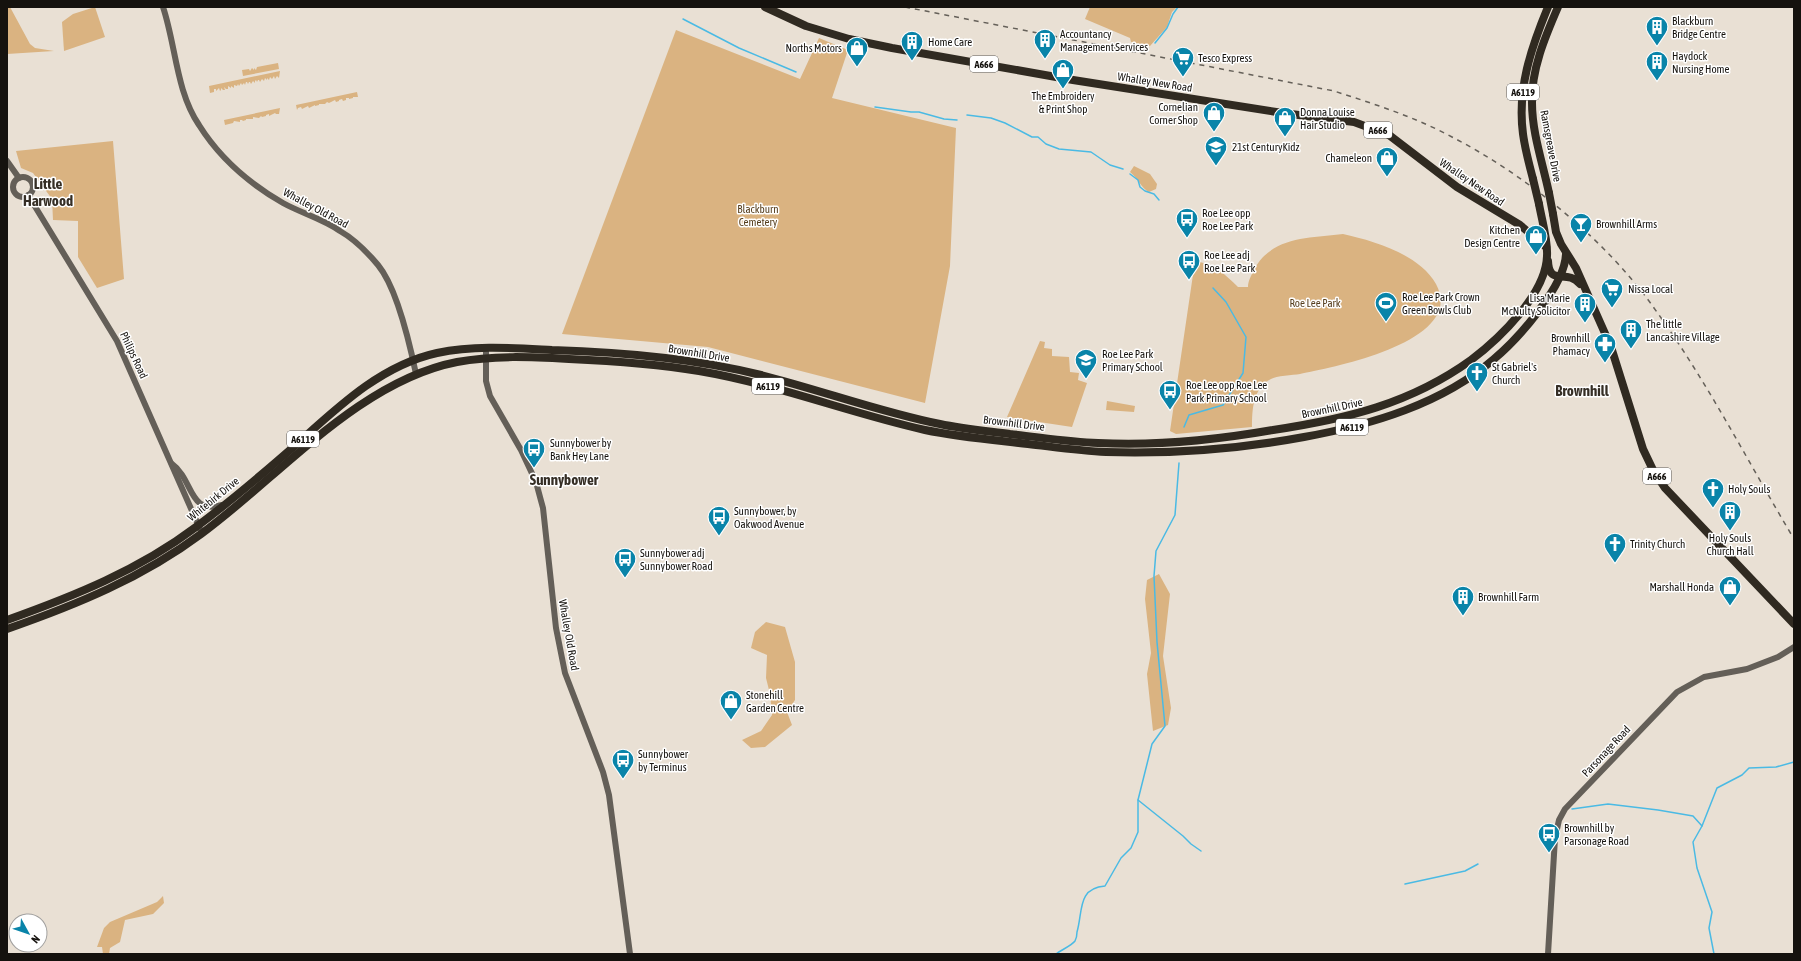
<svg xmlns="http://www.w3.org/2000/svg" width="1801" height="961" viewBox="0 0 1801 961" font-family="'Asap Condensed',sans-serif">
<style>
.green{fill:#dab381}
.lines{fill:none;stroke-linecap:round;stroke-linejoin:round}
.stream{stroke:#4abae4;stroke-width:1.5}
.secondary{stroke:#645f58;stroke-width:6}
.highway{stroke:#302a21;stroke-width:8}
.rail{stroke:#656059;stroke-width:1.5;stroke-dasharray:5 5;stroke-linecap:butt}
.highway-bridge{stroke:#302a21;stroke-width:8}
.labels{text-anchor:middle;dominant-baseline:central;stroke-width:3;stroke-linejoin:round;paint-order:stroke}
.shield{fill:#fff;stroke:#5b5956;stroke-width:1}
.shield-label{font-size:10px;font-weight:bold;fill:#15120e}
.poi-label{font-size:11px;fill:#15120e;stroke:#fff;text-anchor:start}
.street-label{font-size:11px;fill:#15120e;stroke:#fff}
.park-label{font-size:11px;fill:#553d1c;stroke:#fff}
.district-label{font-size:15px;font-weight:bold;fill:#352e25;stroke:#fff}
</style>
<rect width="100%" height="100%" fill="#e9e0d4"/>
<g class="green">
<polygon points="7,7 10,7 30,44 35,48 54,51 7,54"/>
<polygon points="95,7 105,37 64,51 62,22 73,14"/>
<polygon points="1090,7 1177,7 1172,12 1167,27 1150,46 1131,42 1130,38 1085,19"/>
<polygon points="676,30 800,79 819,38 848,50 832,98 956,128 950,266 925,403 708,347 562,334"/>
<polygon points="278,63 279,69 243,76 242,70 249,69 250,71 252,68 254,70 254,68 256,70 257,67"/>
<polygon points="280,71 279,78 277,76 275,79 274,76 272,79 270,77 269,80 267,78 267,80 265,78 264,81 262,79 260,82 259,80 258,80 257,82 256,80 255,81 255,83 253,81 251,84 250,82 249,82 248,84 247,82 246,82 245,85 244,83 242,85 241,83 239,86 238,84 237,86 234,85 234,88 231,86 231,88 228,86 228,89 226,89 224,87 225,90 223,90 221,88 221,90 220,91 219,88 216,91 216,89 214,89 214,92 210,93 209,86"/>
<polygon points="357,92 358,97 353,97 353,98 349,99 349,98 346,98 346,100 343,101 342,99 339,100 339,101 336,102 335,100 329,103 327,102 325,104 319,104 319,105 315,106 315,105 309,108 308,106 302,109 301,107 298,108 297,110 296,105"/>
<polygon points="280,108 279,114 276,114 275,113 269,116 269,114 266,115 266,116 262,117 261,116 259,118 253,117 253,119 246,119 246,120 243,121 242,120 240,120 240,122 234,121 233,123 225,125 224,120"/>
<polygon points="113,141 124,279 97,288 78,257 78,221 53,220 52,199 33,173 21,168 16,151"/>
<path d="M1134 166 1150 174 1157 184 1156 189 1149 192C1141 188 1138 178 1130 172Z"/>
<path d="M1343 234C1374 241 1419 254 1436 284 1467 341 1336 367 1300 374 1293 375 1276 376 1271 379 1253 388 1252 409 1252 427L1176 434 1170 431 1195 261C1214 264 1225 274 1238 287H1248C1248 281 1251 276 1254 270 1271 236 1311 238 1343 234Z"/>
<polygon points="1040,341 1045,342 1044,348 1052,349 1052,356 1069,357 1070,372 1079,373 1078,380 1087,383 1072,427 1007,417"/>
<polygon points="1107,401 1135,406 1134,412 1106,410"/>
<polygon points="1159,574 1170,594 1163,656 1171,708 1168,725 1153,731 1147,674 1151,653 1145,599 1147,580"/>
<polygon points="766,622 785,627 795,662 795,700 787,712 792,725 765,747 751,748 742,740 761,731 772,715 770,694 766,678 767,655 751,648 755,632"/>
<polygon points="163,896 164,903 153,914 125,920 120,942 110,948 109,954 103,954 102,947 97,947 104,928 110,922 157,902"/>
</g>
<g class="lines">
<g class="stream">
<polyline points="683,19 739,48 796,72"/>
<polyline points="1155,43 1167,28 1173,14 1178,7"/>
<polyline points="875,107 911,112 919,112 944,119 957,120"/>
<polyline points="967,115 991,118 1005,123 1032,137 1038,137 1046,144 1059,149 1091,152 1110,165 1123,169"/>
<polyline points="1130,174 1138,180 1140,187 1145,191 1154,194 1159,200"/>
<polyline points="1184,427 1189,415 1223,405 1243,373 1246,337 1226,302 1213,288"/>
<polyline points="1138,800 1183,836 1191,844 1201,851"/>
<polyline points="1572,809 1608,804 1658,810 1693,816 1702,826"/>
<polyline points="1405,884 1465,871 1478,864"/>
<path d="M1056 954C1061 950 1071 946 1075 941 1076 939 1077 935 1077 932 1083 912 1077 888 1105 886L1121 858 1131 848 1138 832V800L1152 744 1165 726 1157 642 1154 576 1156 551 1175 515 1179 463"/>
<polyline points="1714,954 1709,928 1712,912 1697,868 1693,842 1702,826 1717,788 1742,775 1749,768 1776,767 1794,762"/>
</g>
<g class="secondary">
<path d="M163 7C176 46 176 91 199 125 219 157 250 184 283 203 301 213 323 219 340 231 354 239 368 253 378 265 397 288 410 345 416 374"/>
<polyline points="7,161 19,178"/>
<circle cx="23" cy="187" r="10"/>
<polyline points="28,195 117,341 200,529"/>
<polyline points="486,347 486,381 490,396 521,450 536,482 540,497 543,508 556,628 565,673 603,772 609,795 630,954"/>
<path d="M172 464C194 480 188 515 222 505"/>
<polyline points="1548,954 1555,838 1559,820 1565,809 1677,692 1704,677 1747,669 1778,657 1794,647"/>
</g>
<g class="highway">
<polyline points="765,7 806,26 849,39 892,48 1073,80 1283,113 1354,122 1389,135 1457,187 1520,225 1546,247"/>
<path d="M1533 179C1529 164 1525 149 1523 134 1517 89 1531 48 1548 7"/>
<path d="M1549 193C1543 164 1532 133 1532 103 1531 70 1545 37 1558 7"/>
<polyline points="1553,214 1556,232 1561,244 1576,268 1611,347 1643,449 1653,470 1665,488 1794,624"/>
<path d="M1548 261C1549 287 1567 268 1580 284"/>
<path d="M7 620C74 596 139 570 196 527 231 501 265 472 298 443 339 406 382 365 437 353 475 345 513 348 552 350 622 352 693 358 761 375 821 390 880 412 940 424 963 429 987 431 1010 434 1039 437 1068 442 1098 443 1156 446 1216 440 1273 430 1346 419 1410 404 1471 360 1499 339 1546 294 1547 256 1548 240 1542 221 1539 204"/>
<path d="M7 629C76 605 142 578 201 534 279 477 359 381 457 362 494 355 532 357 569 359 613 361 656 364 699 371 776 384 849 413 925 430 959 437 994 440 1028 444 1054 447 1080 451 1106 452 1172 454 1239 449 1304 437 1371 425 1442 404 1494 359 1518 339 1565 286 1566 254"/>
</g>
<path class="rail" d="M905 7 1334 91C1374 104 1415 117 1452 137 1526 175 1606 240 1654 308 1707 381 1748 462 1794 539"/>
<g class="highway-bridge">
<polyline points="1533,179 1539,204"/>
<polyline points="1549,193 1553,214"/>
</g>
</g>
<defs>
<g id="building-pin" transform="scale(1.15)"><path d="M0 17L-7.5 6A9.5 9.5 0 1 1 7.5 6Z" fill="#0984a9" stroke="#fff"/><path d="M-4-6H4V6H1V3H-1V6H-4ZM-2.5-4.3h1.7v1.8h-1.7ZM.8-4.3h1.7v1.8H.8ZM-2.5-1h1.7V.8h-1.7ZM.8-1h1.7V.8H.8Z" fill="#fff"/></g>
<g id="shop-pin" transform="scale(1.15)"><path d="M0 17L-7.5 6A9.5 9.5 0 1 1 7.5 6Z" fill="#0984a9" stroke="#fff"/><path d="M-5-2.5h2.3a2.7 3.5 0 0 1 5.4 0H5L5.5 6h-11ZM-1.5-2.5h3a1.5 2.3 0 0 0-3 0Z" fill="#fff"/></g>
<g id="supermarket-pin" transform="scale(1.15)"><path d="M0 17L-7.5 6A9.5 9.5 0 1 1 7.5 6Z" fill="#0984a9" stroke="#fff"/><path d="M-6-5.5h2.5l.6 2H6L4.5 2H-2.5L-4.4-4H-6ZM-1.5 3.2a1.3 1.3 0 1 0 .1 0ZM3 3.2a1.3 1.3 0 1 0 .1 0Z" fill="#fff"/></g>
<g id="school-pin" transform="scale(1.15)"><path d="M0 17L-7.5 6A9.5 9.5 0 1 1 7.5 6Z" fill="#0984a9" stroke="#fff"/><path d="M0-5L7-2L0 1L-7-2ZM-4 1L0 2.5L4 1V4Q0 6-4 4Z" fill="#fff"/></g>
<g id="bus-pin" transform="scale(1.15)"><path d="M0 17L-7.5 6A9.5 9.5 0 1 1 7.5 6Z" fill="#0984a9" stroke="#fff"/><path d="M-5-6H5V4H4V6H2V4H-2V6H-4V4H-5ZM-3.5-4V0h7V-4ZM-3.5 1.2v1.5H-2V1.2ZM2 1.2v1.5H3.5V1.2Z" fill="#fff"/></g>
<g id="bar-pin" transform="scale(1.15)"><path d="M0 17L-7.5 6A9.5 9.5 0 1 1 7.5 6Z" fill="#0984a9" stroke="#fff"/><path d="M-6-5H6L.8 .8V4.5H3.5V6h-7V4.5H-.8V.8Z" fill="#fff"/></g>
<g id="stadium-pin" transform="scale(1.15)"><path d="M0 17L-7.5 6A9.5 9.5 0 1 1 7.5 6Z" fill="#0984a9" stroke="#fff"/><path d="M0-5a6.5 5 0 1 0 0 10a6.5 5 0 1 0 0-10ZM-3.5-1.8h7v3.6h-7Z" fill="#fff"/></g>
<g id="pharmacy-pin" transform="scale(1.15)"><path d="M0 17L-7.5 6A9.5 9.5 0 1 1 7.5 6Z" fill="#0984a9" stroke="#fff"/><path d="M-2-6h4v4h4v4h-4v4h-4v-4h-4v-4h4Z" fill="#fff"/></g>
<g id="church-pin" transform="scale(1.15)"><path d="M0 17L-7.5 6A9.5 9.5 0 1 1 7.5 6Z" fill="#0984a9" stroke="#fff"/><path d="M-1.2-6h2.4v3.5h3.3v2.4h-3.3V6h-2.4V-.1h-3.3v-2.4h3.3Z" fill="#fff"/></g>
</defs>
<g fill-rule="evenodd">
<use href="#building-pin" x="1657" y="27"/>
<use href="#building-pin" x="1045" y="40"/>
<use href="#building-pin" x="912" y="42"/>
<use href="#shop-pin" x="857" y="48"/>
<use href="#supermarket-pin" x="1183" y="58"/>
<use href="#building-pin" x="1657" y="62"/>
<use href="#shop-pin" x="1063" y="70"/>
<use href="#shop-pin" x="1214" y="113"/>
<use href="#shop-pin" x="1285" y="118"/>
<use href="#school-pin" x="1216" y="147"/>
<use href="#shop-pin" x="1387" y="158"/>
<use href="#bus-pin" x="1187" y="219"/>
<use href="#bar-pin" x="1581" y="224"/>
<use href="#shop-pin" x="1536" y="236"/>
<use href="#bus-pin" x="1189" y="261"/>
<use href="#supermarket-pin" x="1612" y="289"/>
<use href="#stadium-pin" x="1386" y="303"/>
<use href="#building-pin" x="1585" y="304"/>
<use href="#building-pin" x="1631" y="330"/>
<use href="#pharmacy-pin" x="1605" y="344"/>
<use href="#school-pin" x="1086" y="360"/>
<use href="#church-pin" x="1477" y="373"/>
<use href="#bus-pin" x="1170" y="391"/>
<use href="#bus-pin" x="534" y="449"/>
<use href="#church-pin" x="1713" y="489"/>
<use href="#building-pin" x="1730" y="512"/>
<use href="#bus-pin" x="719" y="517"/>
<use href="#church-pin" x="1615" y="544"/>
<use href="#bus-pin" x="625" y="559"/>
<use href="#shop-pin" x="1730" y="587"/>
<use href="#building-pin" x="1463" y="597"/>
<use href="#shop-pin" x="731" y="701"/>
<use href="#bus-pin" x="623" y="760"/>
<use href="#bus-pin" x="1549" y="834"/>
</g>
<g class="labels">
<g class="shield">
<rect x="970" y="56" width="28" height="16" rx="3"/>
<rect x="1507" y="84" width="32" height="16" rx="3"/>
<rect x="1364" y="122" width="28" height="16" rx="3"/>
<rect x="752" y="378" width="32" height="16" rx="3"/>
<rect x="1336" y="419" width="32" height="16" rx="3"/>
<rect x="287" y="431" width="32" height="16" rx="3"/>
<rect x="1643" y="468" width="28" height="16" rx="3"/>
</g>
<g class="shield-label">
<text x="984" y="64">A666</text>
<text x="1523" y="92">A6119</text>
<text x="1378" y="130">A666</text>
<text x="768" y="386">A6119</text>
<text x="1352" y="427">A6119</text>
<text x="303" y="439">A6119</text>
<text x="1657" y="476">A666</text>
</g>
<g class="poi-label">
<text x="1672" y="21">Blackburn<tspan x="1672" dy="13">Bridge Centre</tspan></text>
<text x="1060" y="34">Accountancy<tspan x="1060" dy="13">Management Services</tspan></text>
<text x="928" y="42">Home Care</text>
<text x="842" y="48" text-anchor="end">Norths Motors</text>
<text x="1672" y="56">Haydock<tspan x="1672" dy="13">Nursing Home</tspan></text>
<text x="1198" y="58">Tesco Express</text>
<text x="1063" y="96" text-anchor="middle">The Embroidery<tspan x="1063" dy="13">&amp; Print Shop</tspan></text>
<text x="1198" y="107" text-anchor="end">Cornelian<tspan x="1198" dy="13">Corner Shop</tspan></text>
<text x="1300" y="112">Donna Louise<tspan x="1300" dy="13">Hair Studio</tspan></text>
<text x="1232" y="147">21st CenturyKidz</text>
<text x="1372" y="158" text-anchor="end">Chameleon</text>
<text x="1202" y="213">Roe Lee opp<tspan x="1202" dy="13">Roe Lee Park</tspan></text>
<text x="1596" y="224">Brownhill Arms</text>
<text x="1520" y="230" text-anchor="end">Kitchen<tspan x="1520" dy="13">Design Centre</tspan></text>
<text x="1204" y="255">Roe Lee adj<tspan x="1204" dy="13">Roe Lee Park</tspan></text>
<text x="1628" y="289">Nissa Local</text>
<text x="1402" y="297">Roe Lee Park Crown<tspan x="1402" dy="13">Green Bowls Club</tspan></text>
<text x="1570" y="298" text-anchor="end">Lisa Marie<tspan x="1570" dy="13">McNulty Solicitor</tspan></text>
<text x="1646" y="324">The little<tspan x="1646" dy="13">Lancashire Village</tspan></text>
<text x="1590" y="338" text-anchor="end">Brownhill<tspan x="1590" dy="13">Phamacy</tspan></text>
<text x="1102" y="354">Roe Lee Park<tspan x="1102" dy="13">Primary School</tspan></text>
<text x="1492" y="367">St Gabriel's<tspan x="1492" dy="13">Church</tspan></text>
<text x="1186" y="385">Roe Lee opp Roe Lee<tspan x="1186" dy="13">Park Primary School</tspan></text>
<text x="550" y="443">Sunnybower by<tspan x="550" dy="13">Bank Hey Lane</tspan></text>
<text x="1728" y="489">Holy Souls</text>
<text x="734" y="511">Sunnybower, by<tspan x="734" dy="13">Oakwood Avenue</tspan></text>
<text x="1730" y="538" text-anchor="middle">Holy Souls<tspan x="1730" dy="13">Church Hall</tspan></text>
<text x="1630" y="544">Trinity Church</text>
<text x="640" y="553">Sunnybower adj<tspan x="640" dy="13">Sunnybower Road</tspan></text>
<text x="1714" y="587" text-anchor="end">Marshall Honda</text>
<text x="1478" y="597">Brownhill Farm</text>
<text x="746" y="695">Stonehill<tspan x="746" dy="13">Garden Centre</tspan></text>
<text x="638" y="754">Sunnybower<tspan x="638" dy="13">by Terminus</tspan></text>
<text x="1564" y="828">Brownhill by<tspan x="1564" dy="13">Parsonage Road</tspan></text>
</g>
<g class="street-label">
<text transform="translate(1155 82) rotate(9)">Whalley New Road</text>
<text transform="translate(1551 146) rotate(79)">Ramsgreave Drive</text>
<text transform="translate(1472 182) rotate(34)">Whalley New Road</text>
<text transform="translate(316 208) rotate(28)">Whalley Old Road</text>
<text transform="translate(699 353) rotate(9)">Brownhill Drive</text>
<text transform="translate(134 355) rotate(65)">Philips Road</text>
<text transform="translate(1332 408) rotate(-12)">Brownhill Drive</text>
<text transform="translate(1014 423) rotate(7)">Brownhill Drive</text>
<text transform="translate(213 499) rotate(-39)">Whitebirk Drive</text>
<text transform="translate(569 635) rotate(80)">Whalley Old Road</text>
<text transform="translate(1606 751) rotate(-47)">Parsonage Road</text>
</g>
<g class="park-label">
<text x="758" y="209">Blackburn<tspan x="758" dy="13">Cemetery</tspan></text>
<text x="1315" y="303">Roe Lee Park</text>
</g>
<g class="district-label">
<text x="48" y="183">Little<tspan x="48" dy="17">Harwood</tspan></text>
<text x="1582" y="390">Brownhill</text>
<text x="564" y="479">Sunnybower</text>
</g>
</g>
<rect width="1801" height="961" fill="none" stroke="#15120e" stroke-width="16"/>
<g transform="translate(28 933) rotate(130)"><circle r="19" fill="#ffffff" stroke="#a1a09f"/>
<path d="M0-3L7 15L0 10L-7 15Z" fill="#0984a9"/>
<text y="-6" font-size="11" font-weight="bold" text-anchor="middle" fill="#15120e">N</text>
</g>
</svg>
